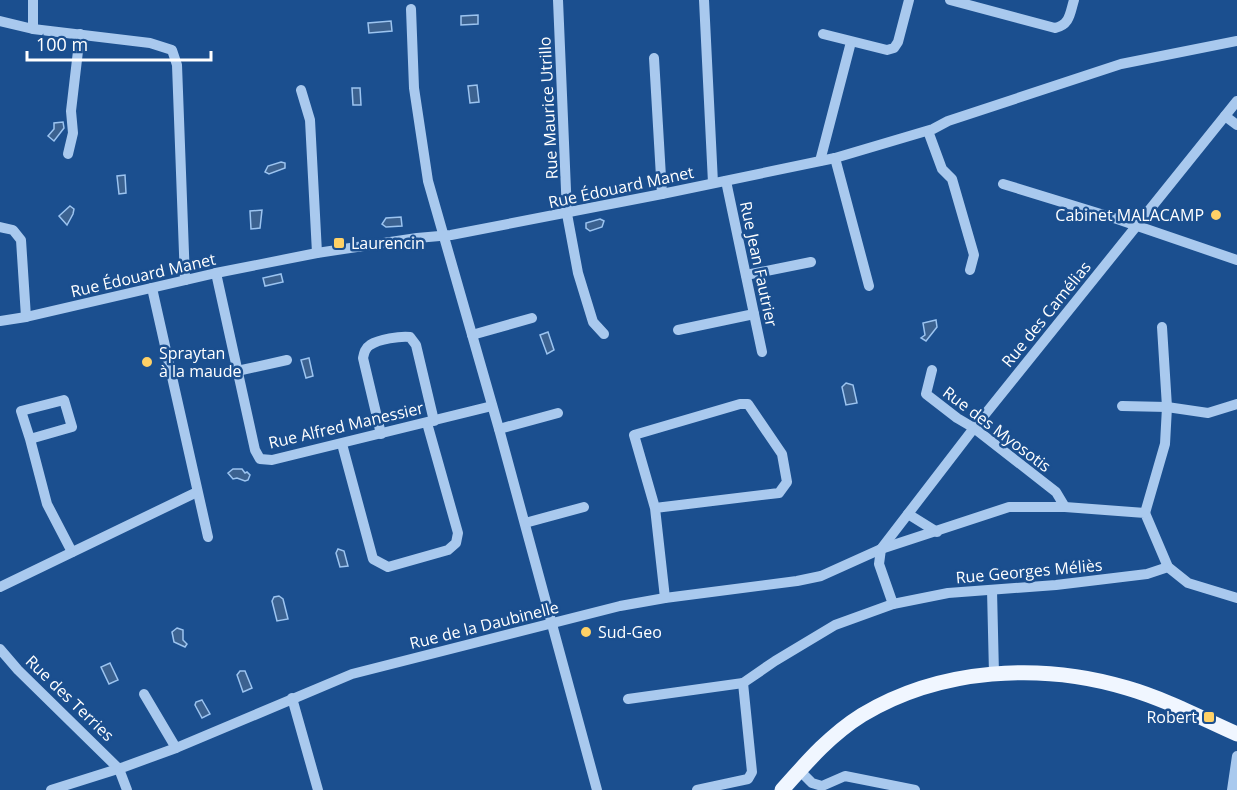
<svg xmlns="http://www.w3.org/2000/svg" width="1237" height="790" viewBox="0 0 1237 790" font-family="'Open Sans',sans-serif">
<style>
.water{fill:#3c6290;stroke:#9cc4f0;stroke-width:1.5}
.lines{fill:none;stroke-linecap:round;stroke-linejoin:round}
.minor{stroke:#a9c9ee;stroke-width:10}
.major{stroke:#f0f6ff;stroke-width:15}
.poi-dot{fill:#ffd166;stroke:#1b4f8f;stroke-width:2}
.labels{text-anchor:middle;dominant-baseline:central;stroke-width:5;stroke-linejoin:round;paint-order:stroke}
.street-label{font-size:16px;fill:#fff;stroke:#1b4f8f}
.poi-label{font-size:16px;fill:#fff;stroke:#1b4f8f;text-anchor:start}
</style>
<rect width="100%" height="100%" fill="#1b4f8f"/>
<g class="water">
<polygon points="478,15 478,24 461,25 461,16"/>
<polygon points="391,21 392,31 369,33 368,23"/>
<polygon points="477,85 479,102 470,103 468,86"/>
<polygon points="352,88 360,88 361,105 353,105"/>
<polygon points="63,122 64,128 54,141 48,136 54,129 54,123"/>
<polygon points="281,162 285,163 285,168 269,174 265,172 268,166"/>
<polygon points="125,175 126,193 119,194 117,176"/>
<polygon points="70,206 74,209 73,214 67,225 59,216"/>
<polygon points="262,210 260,228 251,229 250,211"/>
<polygon points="401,217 402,226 386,227 382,224 386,218"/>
<polygon points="600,219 604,221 602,227 590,231 586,228 586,223"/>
<polygon points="281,274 283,282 265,286 263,278"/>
<polygon points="936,320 937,327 926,341 921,338 925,335 923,323"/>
<polygon points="548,332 554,350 547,354 540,335"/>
<polygon points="309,358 313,376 306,378 301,360"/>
<polygon points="846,383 853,385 857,403 846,405 842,387"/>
<polygon points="233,469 242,469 245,473 247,472 250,475 248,480 245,481 237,478 233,479 228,473"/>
<polygon points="338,549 344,551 348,566 340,567 336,553"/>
<polygon points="279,596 283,599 288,619 277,621 272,601 274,597"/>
<polygon points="177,628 183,630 183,640 187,644 185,647 174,642 172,632"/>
<polygon points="110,663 118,680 109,684 101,667"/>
<polygon points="240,671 245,671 252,688 243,692 237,675"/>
<polygon points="202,700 210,714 202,718 195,705 196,702"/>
</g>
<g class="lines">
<g class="minor">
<polyline points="33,0 33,29"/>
<polyline points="558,0 567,214 578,273 593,322 604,334"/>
<polyline points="704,0 713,183"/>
<path d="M950 0 1055 28C1070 25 1070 13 1074 0"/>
<polyline points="411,9 414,88 428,181 499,429 597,790"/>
<polyline points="0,21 33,29 150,43 172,50 177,65 185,280"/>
<polyline points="823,34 887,50 894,48 898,42 909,0"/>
<polyline points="654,58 662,194"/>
<polyline points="301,90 310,120 317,253"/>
<polyline points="1225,116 1237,125"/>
<polyline points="928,131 942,169 952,179 974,255 970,270"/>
<polyline points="68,154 73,133 71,111 80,34"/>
<polyline points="835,158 869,286"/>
<polyline points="820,161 851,42"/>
<polyline points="726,181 762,352"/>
<polyline points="1003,184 1117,219 1237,260"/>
<polyline points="0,227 13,230 21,240 26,317"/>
<polyline points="216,273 255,450 260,459 272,460 492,406"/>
<polyline points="746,275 811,262"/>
<polyline points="152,288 208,537"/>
<polyline points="0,321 26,317 216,273 317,253 417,238 451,235 662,194 835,158 933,129 948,121 1121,64 1237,41"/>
<polyline points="678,330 754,314"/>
<polyline points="472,335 532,318"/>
<polyline points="932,370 926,394 957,418 974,428 1056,492 1065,507"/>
<polyline points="237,371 287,360"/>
<polyline points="1122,406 1167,407 1208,413 1237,404"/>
<polyline points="499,429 558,413"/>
<path d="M381 434 363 358C364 353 365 348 370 345 379 339 400 336 410 337L416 345 434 421"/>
<polyline points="30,439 21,411 64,400 72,427 30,439 47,504 72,552"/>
<polyline points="342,444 373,559 388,567 448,550 456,543 458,533 427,423"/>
<polyline points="655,508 634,435 740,404 748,404 782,454 787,482 779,493 655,508 665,598"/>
<polyline points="1145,513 1165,444 1167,407 1162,327"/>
<polyline points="908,514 937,532"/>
<polyline points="525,523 584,507"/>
<polyline points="0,587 197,492"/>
<polyline points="992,590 994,674"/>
<polyline points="893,604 879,564 881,549 974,428 1237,101"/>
<polyline points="0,649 18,670 119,769 127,790"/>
<polyline points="144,694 176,748"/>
<polyline points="292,698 318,790"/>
<polyline points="628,699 743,683 775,661 835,625 893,604 948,593 1056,585 1147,574 1168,567"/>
<polyline points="799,770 812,783 822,786 845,776 915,790"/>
<polyline points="51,790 124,767 176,748 352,674 620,606 665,598 797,581 821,576 881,549 1009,507 1065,507 1145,513 1168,567 1188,583 1237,598"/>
<polyline points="697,790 748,779 752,772 743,683"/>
<polyline points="1232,790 1237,756"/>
</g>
<path class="major" d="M782 790C806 763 830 735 862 715 940 668 1041 662 1127 688 1165 699 1201 718 1237 734"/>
</g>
<g class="poi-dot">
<circle cx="1216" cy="215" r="6"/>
<rect x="333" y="237" width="12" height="12" rx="3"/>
<circle cx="147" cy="362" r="6"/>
<circle cx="586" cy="632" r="6"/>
<rect x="1203" y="711" width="12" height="12" rx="3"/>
</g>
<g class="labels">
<g class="street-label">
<text transform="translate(548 108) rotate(-93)">Rue Maurice Utrillo</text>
<text transform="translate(621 187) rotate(-12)">Rue Édouard Manet</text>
<text transform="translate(759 264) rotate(78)">Rue Jean Fautrier</text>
<text transform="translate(143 275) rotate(-13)">Rue Édouard Manet</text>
<text transform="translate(1046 314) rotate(-51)">Rue des Camélias</text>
<text transform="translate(346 425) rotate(-13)">Rue Alfred Manessier</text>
<text transform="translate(997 429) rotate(37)">Rue des Myosotis</text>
<text transform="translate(1029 571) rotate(-5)">Rue Georges Méliès</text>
<text transform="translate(484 625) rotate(-14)">Rue de la Daubinelle</text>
<text transform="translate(70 698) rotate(44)">Rue des Terries</text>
</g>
<g class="poi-label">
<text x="1204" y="215" text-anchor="end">Cabinet MALACAMP</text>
<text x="351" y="243">Laurencin</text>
<text x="159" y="353">Spraytan<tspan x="159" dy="18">à la maude</tspan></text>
<text x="598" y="632">Sud-Geo</text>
<text x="1197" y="717" text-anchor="end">Robert</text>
</g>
</g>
<path d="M27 51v9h184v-9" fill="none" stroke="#ffffff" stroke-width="3"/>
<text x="36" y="51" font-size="18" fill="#ffffff" stroke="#1b4f8f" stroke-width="4.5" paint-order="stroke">100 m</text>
</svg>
